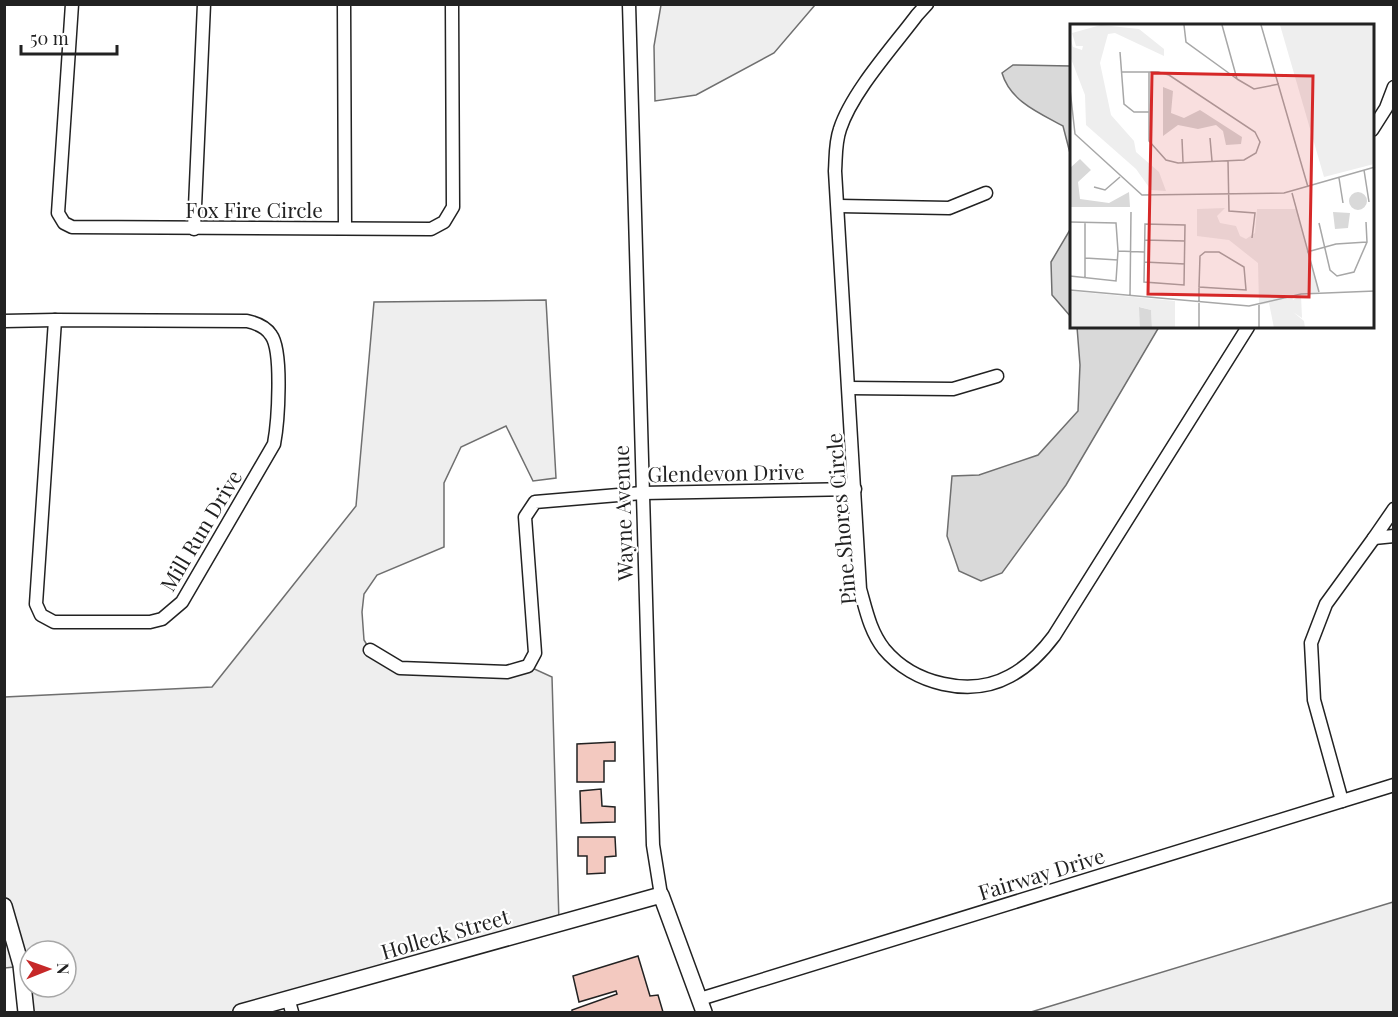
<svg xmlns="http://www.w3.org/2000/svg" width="1398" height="1017" viewBox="0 0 1398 1017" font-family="'Playfair Display',serif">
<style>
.green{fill:#eee;stroke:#6f6f6f;stroke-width:1.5;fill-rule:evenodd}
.water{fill:#d9d9d9;stroke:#6f6f6f;stroke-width:1.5}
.building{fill:#f3c9c0;stroke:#222;stroke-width:1.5}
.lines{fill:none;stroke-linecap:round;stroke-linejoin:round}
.minor-casing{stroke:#222;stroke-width:15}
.tertiary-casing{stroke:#222;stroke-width:18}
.minor{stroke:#fff;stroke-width:12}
.tertiary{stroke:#fff;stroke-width:15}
.labels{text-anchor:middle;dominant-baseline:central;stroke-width:4.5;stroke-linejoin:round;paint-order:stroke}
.street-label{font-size:21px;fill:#222;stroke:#fff}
.inset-road{fill:none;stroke:#a7a7a7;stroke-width:1.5}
.view{fill:#d62828;fill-opacity:0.15;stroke:#d62828;stroke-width:3}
.inset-edge{fill:none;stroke:#222;stroke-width:3}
</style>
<rect width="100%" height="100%" fill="#fff"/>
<g class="green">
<polygon points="661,5 661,4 815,5 774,53 696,95 655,101 654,46"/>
<path d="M546 300 556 478 533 481 506 426 461 447 444 483V547L377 575 364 594 362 612 364 640 370 650 400 668 528 666 552 677 559 923 250 1012H26L5 907V697L212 687 356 506 374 302ZM30 951H66V987H30Z"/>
<polygon points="1393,902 1393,1012 1031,1012"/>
<polygon points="5,934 14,967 5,968"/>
</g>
<g class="water">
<path d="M1013 65 1071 66V157L1063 126C1039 113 1010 101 1002 73Z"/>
<polygon points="1071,228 1071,317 1052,295 1051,262"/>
<polygon points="1077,327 1159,327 1066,485 1002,573 981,581 959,571 947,536 952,476 979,475 1038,455 1078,411 1080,365"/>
</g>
<g class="building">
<polygon points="615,742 615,761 604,761 604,782 577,782 577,744"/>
<polygon points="601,789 602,806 615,807 615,822 581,823 580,791"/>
<polygon points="578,837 615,837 616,856 605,857 605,873 587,874 587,856 578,856"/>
<polygon points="638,956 650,996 658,995 663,1012 572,1012 572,1010 617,994 616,991 579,1002 573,976"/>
</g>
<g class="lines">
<g class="minor-casing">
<g id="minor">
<polyline points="72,4 58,213 64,223 72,227 431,229 444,222 453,207 452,4"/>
<polyline points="344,4 345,228"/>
<polyline points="629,4 653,845 661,895"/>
<path d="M927 4 917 15C893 47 852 92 840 129 835 143 836 157 835 171L860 589C866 610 870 631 884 649 913 684 970 698 1010 676 1029 666 1042 652 1054 636L1248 327"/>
<polyline points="1372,130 1386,108 1394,87"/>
<polyline points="839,206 949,208 986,193"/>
<polyline points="194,229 204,4"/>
<path d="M55 320 247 321C256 323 266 327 271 335 283 351 278 423 274 444L182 602 162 619 150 622H54L41 615 36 604Z"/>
<polyline points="4,321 55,320"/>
<polyline points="849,388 953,389 997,376"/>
<polyline points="1394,509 1374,538 1394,536"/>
<polyline points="370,650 400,668 507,672 528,666 535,653 525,517 535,502 642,493 855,489"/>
<polyline points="1342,801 1314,700 1311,643 1326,604 1374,538"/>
<polyline points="288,998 292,1012"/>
<polyline points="700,999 1394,785"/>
</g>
</g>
<g class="tertiary-casing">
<g id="tertiary">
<polyline points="4,906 21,965 26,1012"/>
<polyline points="241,1012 661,895 704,1012"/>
</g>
</g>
<use href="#minor" class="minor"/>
<use href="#tertiary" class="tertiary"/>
</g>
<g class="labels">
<g class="street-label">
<text x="254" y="209">Fox Fire Circle</text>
<text transform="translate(726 472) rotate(-1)">Glendevon Drive</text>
<text transform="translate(622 513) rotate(-92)">Wayne Avenue</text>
<text transform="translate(840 519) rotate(-95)">Pine Shores Circle</text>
<text transform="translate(200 530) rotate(-59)">Mill Run Drive</text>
<text transform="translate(1041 873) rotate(-17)">Fairway Drive</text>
<text transform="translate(445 933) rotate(-16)">Holleck Street</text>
</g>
</g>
<g transform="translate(1070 24)">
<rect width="304" height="304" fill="#fff"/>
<path d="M31 1 69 5 94 25V32L45 9 38 10 30 39 41 91 64 117 66 128 89 148 96 167 81 166 66 145 16 101 15 71 0 32V13L3 23 12 26 13 22H6L2 9ZM210 1H304V140L254 153ZM155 184 147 192 150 199 166 202 170 212 176 215 185 209 187 185H226L249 268 222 272 223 276 231 271 232 294 223 288 234 297 235 304H204L199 279 189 281 188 239 159 216 127 212V185ZM0 267 105 277V304H82L81 286 70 283V304H0Z" fill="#eee"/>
<path d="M93 63 103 67 101 89 114 94 130 86 172 113 171 120 156 121 153 107 146 101 128 105 108 101 93 112ZM10 135 21 146 8 158 10 175 39 179 59 168 60 183H0V144ZM279 177a9 9 0 1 1 18 0a9 9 0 1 1-18 0ZM263 188 280 189 278 204 265 205ZM69 283 81 286 82 304H70Z" fill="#d9d9d9"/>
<path class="inset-road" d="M114 1 116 18 167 55 152 1M191 1 238 163M50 28 54 80 64 88H79M52 48H88L99 51 185 108 190 118 186 129 174 136 108 139 96 136 79 117V48M167 55 184 65 209 60M0 65 5 110 72 171 214 169 305 143M140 114 142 137M112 115 113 138M158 137 159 187 185 189 182 214M294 146 299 178M269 154 273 179M24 163 35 166 50 153M222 169 249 268M0 198 46 199 48 227 46 257 0 252M249 199 260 246 267 252 284 248 297 218 296 198M75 200 115 201 114 261 74 258ZM74 216 115 217M48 227 74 228M135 228H149L174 243 176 266 129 263 130 232ZM237 228 266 220 297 218M15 234 48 236M74 238 115 240M15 255V199M0 266 179 282 231 270 305 267M60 273 61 188M129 304V263M189 304V281"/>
<path class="view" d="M82 49 243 52 239 273 78 270Z"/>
<rect width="304" height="304" class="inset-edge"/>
</g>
<rect width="1398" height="1017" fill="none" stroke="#222222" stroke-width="12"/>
<g transform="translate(48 969) rotate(89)"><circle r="28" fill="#ffffff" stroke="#a7a7a7" stroke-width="1.5"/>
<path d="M0-4.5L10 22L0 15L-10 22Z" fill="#c62828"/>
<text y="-9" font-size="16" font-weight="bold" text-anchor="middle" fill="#222222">N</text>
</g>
<path d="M21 45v9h96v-9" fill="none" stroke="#222222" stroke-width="3"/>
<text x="30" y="45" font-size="18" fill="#222222" stroke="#ffffff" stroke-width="4.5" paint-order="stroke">50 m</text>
</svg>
